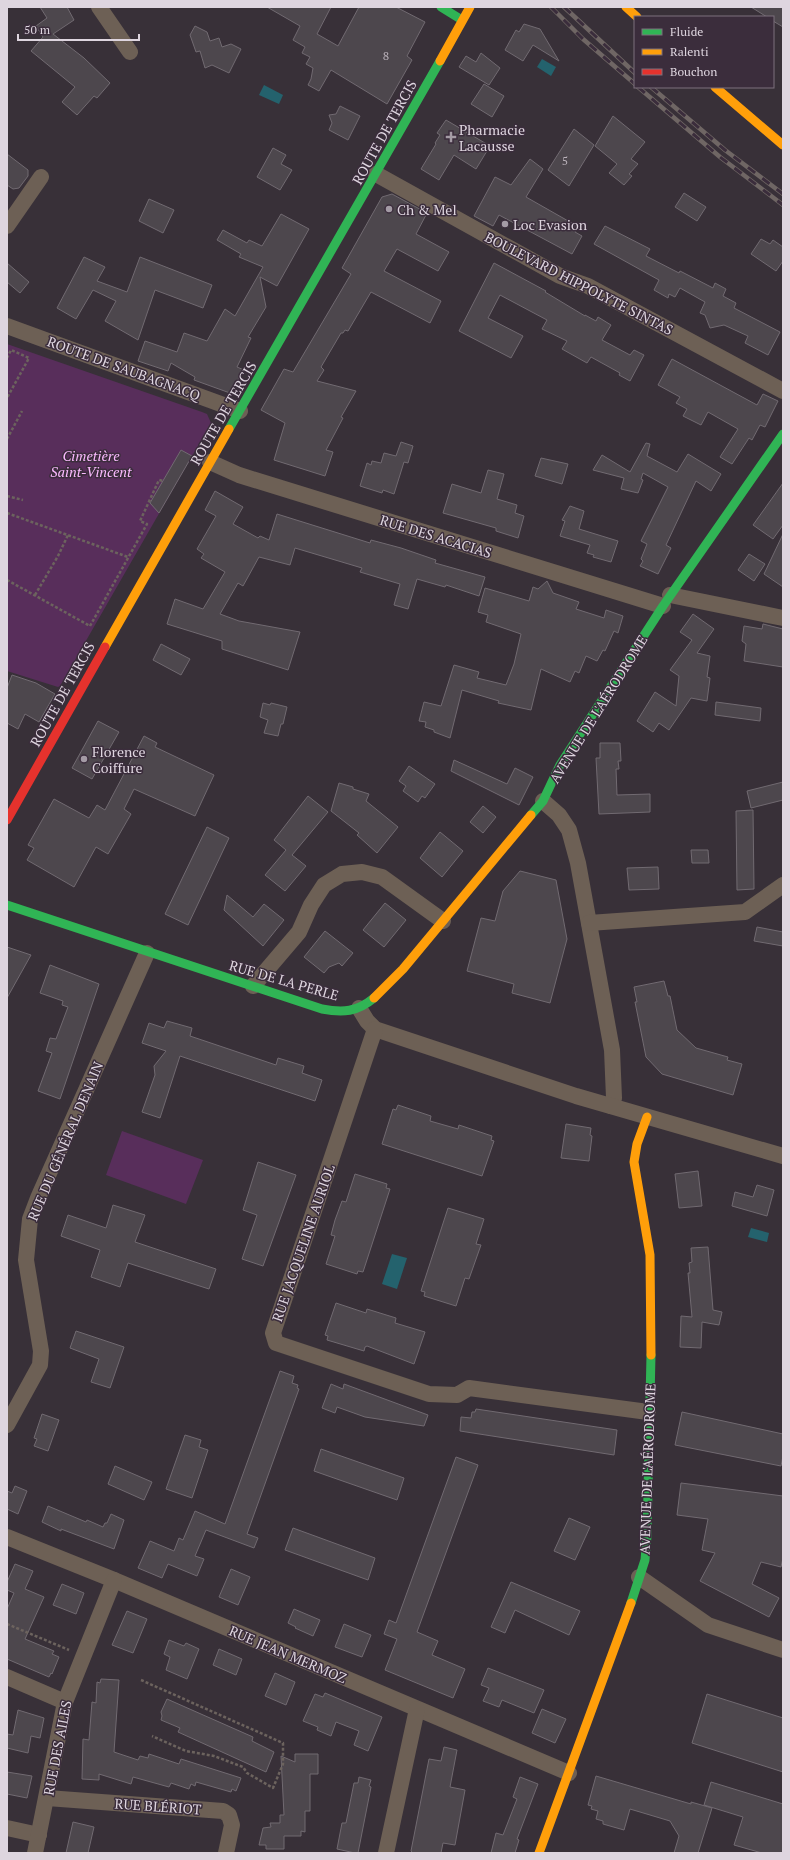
<svg xmlns="http://www.w3.org/2000/svg" width="790" height="1860" viewBox="0 0 790 1860" font-family="'PT Serif',serif">
<style>
.green{fill:#582e5b}
.water{fill:#24626d}
.building{fill:#4d474d;stroke:#716a71}
.lines{fill:none;stroke-linecap:round;stroke-linejoin:round}
.path{stroke:#6c635e;stroke-width:2.5;stroke-dasharray:3 2;stroke-linecap:butt}
.street{stroke:#6d6055;stroke-width:16}
.fast{stroke:#30b455;stroke-width:9}
.slow{stroke:#ff9f0a;stroke-width:9}
.jam{stroke:#e5322d;stroke-width:9}
.rail-casing{stroke:#6f6664;stroke-width:4.5}
.rail{stroke:#3b2d3c;stroke-width:3;stroke-dasharray:9;stroke-linecap:butt}
.poi-dot{fill:#a49ba5;stroke:#3b2d3c;stroke-width:1.5}
.labels{text-anchor:middle;dominant-baseline:central;stroke-width:3;stroke-linejoin:round;paint-order:stroke}
.number-label{font-size:12px;fill:#bab2ba}
.poi-label{font-size:14px;fill:#ded5df;stroke:#3b2d3c;text-anchor:start}
.street-label{font-size:14px;fill:#ded5df;stroke:#3b2d3c}
.park-label{font-size:14px;font-style:italic;fill:#fbbaff;stroke:#3b2d3c}
</style>
<rect width="100%" height="100%" fill="#383038"/>
<g class="green">
<polygon points="7,344 202,412 207,414 211,423 60,686 58,687 7,671"/>
<polygon points="122,1131 203,1160 186,1204 106,1175"/>
</g>
<g class="water">
<polygon points="542,59 556,67 551,76 537,67"/>
<polygon points="264,85 283,95 279,104 259,95"/>
<polygon points="751,1228 769,1233 767,1242 748,1237"/>
<polygon points="392,1254 407,1258 397,1289 382,1284"/>
</g>
<g class="building">
<polygon points="40,7 67,7 74,20 53,34 84,58 110,83 97,98 94,96 77,115 62,102 75,87 31,51 43,37 36,26 47,18"/>
<polygon points="267,7 331,7 317,34 338,46 359,7 396,7 425,22 407,56 412,60 387,104 331,70 319,91 308,85 311,79 313,68 306,64 310,57 302,53 305,47 293,40 300,26"/>
<polygon points="751,7 783,7 783,27 773,21 773,17 767,17"/>
<polygon points="524,24 540,29 559,61 533,45 523,61 505,50 516,30 519,32"/>
<polygon points="195,26 207,32 210,41 219,38 222,47 231,44 241,49 229,73 212,65 205,68 200,51 196,52 190,35"/>
<polygon points="481,53 500,68 489,85 459,67 466,56 476,62"/>
<polygon points="484,84 504,96 492,117 471,104"/>
<polygon points="340,106 360,116 348,140 329,130 332,123 329,115 336,114"/>
<polygon points="613,116 645,142 631,159 638,164 629,174 632,176 624,185 609,173 617,164 595,146"/>
<polygon points="446,120 490,146 476,169 454,155 439,180 421,169 436,144 435,143 440,135 437,133"/>
<polygon points="574,129 594,145 569,186 548,170"/>
<polygon points="273,148 286,155 281,164 292,170 280,190 257,177"/>
<polygon points="7,154 28,170 28,176 19,188 13,189 7,185"/>
<polygon points="530,159 543,169 526,197 577,226 575,232 582,236 572,254 499,215 493,226 474,216 495,177 511,185"/>
<polygon points="684,193 706,207 697,221 675,207"/>
<polygon points="392,194 427,213 416,234 449,252 438,271 397,249 384,271 441,301 430,323 371,292 348,331 345,330 343,333 341,333 321,367 324,370 317,381 356,391 341,417 343,418 326,450 333,452 325,476 274,460 285,423 261,410 284,369 293,372 351,274 342,268 382,197"/>
<polygon points="149,199 174,210 163,233 139,221"/>
<polygon points="281,214 309,229 277,286 260,277 266,307 248,337 251,338 237,367 244,370 230,393 194,380 195,377 171,363 168,371 138,361 145,341 177,352 184,333 207,341 225,309 235,316 263,267 239,257 241,254 217,240 223,230 247,243 249,240 262,246"/>
<polygon points="605,226 650,249 646,256 679,273 680,271 713,288 715,283 726,289 723,296 736,303 734,308 780,332 768,355 745,343 748,336 724,325 710,328 705,315 700,313 705,302 680,288 675,297 669,294 668,298 654,290 659,280 594,244"/>
<polygon points="761,239 770,244 773,240 783,247 783,261 776,271 751,254"/>
<polygon points="84,257 105,267 97,281 127,292 140,257 212,285 203,308 155,290 138,340 105,321 116,301 93,290 76,319 57,308"/>
<polygon points="7,263 29,282 20,293 7,282"/>
<polygon points="494,263 546,291 545,292 585,316 585,315 596,321 598,317 611,325 602,340 630,355 634,350 644,355 630,381 619,375 620,373 591,357 587,363 562,349 567,341 542,329 547,320 500,295 488,318 523,336 511,358 459,331"/>
<polygon points="672,359 757,405 763,394 778,401 765,427 760,425 752,440 749,438 732,464 720,457 738,429 708,412 701,425 683,416 687,409 676,403 680,397 658,385"/>
<polygon points="401,442 413,446 408,463 404,462 394,494 383,490 382,493 360,486 367,463 371,465 372,461 381,463 384,453 396,456"/>
<polygon points="646,443 650,444 647,456 677,472 688,454 721,474 711,491 696,481 666,545 671,548 658,574 640,566 643,561 641,559 647,544 641,541 668,487 643,473 641,479 643,480 638,493 621,489 624,478 593,470 602,455 630,472"/>
<polygon points="181,450 192,456 159,513 150,503"/>
<polygon points="541,458 568,464 562,484 535,476"/>
<polygon points="488,470 504,474 497,499 517,505 515,513 524,516 518,538 496,531 496,528 443,513 452,484 481,493"/>
<polygon points="783,483 783,525 773,539 753,525"/>
<polygon points="215,491 243,507 233,524 258,538 260,536 269,540 277,514 370,543 371,540 401,548 436,560 435,563 485,577 479,596 446,585 445,587 417,579 408,609 394,605 400,584 360,572 362,568 295,548 290,565 259,557 243,586 238,583 220,614 239,621 300,632 288,670 222,649 222,641 167,624 175,599 203,609 225,572 201,558 204,554 197,549 216,516 205,510"/>
<polygon points="570,506 584,511 579,529 618,541 611,562 593,557 594,555 587,553 590,545 560,536 565,521 562,520"/>
<polygon points="783,534 783,587 764,574"/>
<polygon points="749,554 765,564 754,581 738,570"/>
<polygon points="547,581 553,593 579,602 576,609 604,618 606,610 623,616 618,633 614,631 605,651 603,650 597,661 586,656 579,673 575,671 570,682 541,669 531,710 498,703 499,701 462,690 450,738 434,732 434,730 425,727 426,722 419,721 424,702 441,706 454,665 479,672 477,678 506,685 514,664 521,634 486,622 488,615 478,612 485,588 529,601 533,587 538,589"/>
<polygon points="693,614 714,629 697,653 710,656 707,677 710,678 707,701 691,698 669,730 659,723 653,732 637,721 655,692 676,706 679,676 670,670 692,640 680,632"/>
<polygon points="763,624 783,629 783,667 744,661 746,644 742,641 744,626 762,629"/>
<polygon points="161,644 190,659 181,675 153,660"/>
<polygon points="12,675 36,683 55,694 39,722 25,714 18,729 7,723 7,688"/>
<polygon points="716,702 761,708 760,721 715,715"/>
<polygon points="263,703 270,705 271,703 287,707 283,724 281,724 278,736 264,733 268,720 260,717"/>
<polygon points="98,721 119,732 92,779 72,768"/>
<polygon points="144,736 157,743 155,747 214,775 195,816 134,789 124,809 131,814 108,854 96,847 74,887 27,860 34,848 28,845 54,799 89,818 97,805 105,810"/>
<polygon points="600,743 620,743 621,761 618,761 619,769 616,769 617,795 650,794 650,812 599,814 596,758 600,758"/>
<polygon points="454,760 507,784 515,768 533,777 519,805 451,771"/>
<polygon points="409,766 435,784 425,798 422,796 418,802 403,791 406,786 399,781"/>
<polygon points="783,782 783,800 751,808 747,791"/>
<polygon points="339,783 353,787 353,789 369,794 366,801 398,827 377,853 357,835 359,833 331,811"/>
<polygon points="308,796 328,812 292,855 306,866 285,891 265,875 286,850 274,840"/>
<polygon points="483,806 496,817 483,833 470,822"/>
<polygon points="753,810 754,889 737,890 736,811"/>
<polygon points="207,827 229,838 188,925 165,914"/>
<polygon points="440,832 463,851 442,877 420,858"/>
<polygon points="691,850 708,850 709,863 692,863"/>
<polygon points="658,867 659,889 629,890 627,868"/>
<polygon points="520,871 556,880 567,939 550,1003 512,993 514,984 467,971 481,918 495,921 503,891"/>
<polygon points="227,895 253,917 264,904 284,920 263,946 224,910"/>
<polygon points="385,903 406,920 384,947 363,930"/>
<polygon points="757,927 783,932 783,946 754,941"/>
<polygon points="325,931 353,953 342,966 339,963 329,967 324,973 304,957"/>
<polygon points="7,947 31,955 7,998"/>
<polygon points="50,965 99,984 60,1099 38,1091 52,1053 46,1051 50,1038 56,1039 68,1007 62,1005 63,1001 40,993"/>
<polygon points="664,981 668,996 670,996 677,1030 696,1048 728,1057 727,1060 742,1064 733,1095 662,1074 646,1057 635,1002 637,1002 634,987"/>
<polygon points="167,1021 192,1028 190,1036 276,1065 278,1058 304,1066 302,1073 322,1080 315,1101 180,1056 160,1118 142,1112 155,1075 154,1066 166,1051 142,1043 149,1023 164,1028"/>
<polygon points="398,1105 431,1116 430,1121 458,1129 459,1125 492,1136 491,1140 494,1141 482,1176 382,1144 393,1109 396,1110"/>
<polygon points="566,1124 591,1128 590,1135 592,1136 589,1161 561,1158"/>
<polygon points="258,1162 296,1175 263,1266 242,1259 257,1215 243,1210"/>
<polygon points="698,1171 702,1206 679,1208 675,1174"/>
<polygon points="355,1174 387,1184 386,1188 390,1189 363,1272 358,1271 357,1274 326,1264 335,1236 331,1235 335,1220 342,1201 346,1202"/>
<polygon points="757,1185 774,1190 767,1216 732,1206 735,1192 753,1197"/>
<polygon points="113,1205 145,1215 135,1242 216,1269 209,1289 128,1263 120,1287 91,1277 100,1250 61,1236 68,1215 106,1228"/>
<polygon points="448,1208 484,1219 476,1244 481,1245 469,1279 465,1278 456,1306 424,1296 425,1292 421,1291"/>
<polygon points="708,1247 713,1310 722,1312 719,1325 702,1322 701,1348 680,1347 681,1316 692,1317 688,1273 690,1273 689,1263 692,1262 691,1248"/>
<polygon points="336,1303 366,1313 367,1309 396,1318 395,1323 425,1332 414,1364 367,1346 365,1347 364,1351 327,1340 328,1336 325,1335"/>
<polygon points="76,1331 124,1347 110,1388 91,1382 99,1359 70,1348"/>
<polygon points="280,1371 294,1376 292,1383 298,1385 297,1388 299,1389 247,1534 258,1538 254,1548 206,1530 195,1556 204,1559 197,1576 168,1564 162,1578 138,1568 150,1541 174,1551 179,1538 183,1540 195,1511 225,1524"/>
<polygon points="331,1384 343,1389 344,1384 428,1415 424,1426 365,1417 337,1407 335,1413 322,1408"/>
<polygon points="476,1409 617,1430 614,1455 460,1431 461,1417 471,1418 472,1412 475,1412"/>
<polygon points="682,1412 783,1434 783,1456 781,1466 675,1445"/>
<polygon points="42,1414 59,1420 48,1451 34,1446 37,1439 34,1438"/>
<polygon points="185,1435 201,1440 199,1447 208,1450 192,1498 166,1489"/>
<polygon points="321,1449 404,1478 397,1500 314,1471"/>
<polygon points="456,1457 478,1465 417,1632 438,1641 432,1655 465,1669 453,1698 385,1670 397,1639 384,1634 389,1620 396,1623"/>
<polygon points="115,1466 152,1482 144,1500 108,1484"/>
<polygon points="681,1483 783,1496 783,1558 781,1567 761,1562 752,1584 779,1598 769,1617 700,1581 715,1553 702,1550 708,1519 677,1515"/>
<polygon points="15,1486 27,1491 18,1514 7,1509 7,1491 12,1493"/>
<polygon points="48,1506 86,1522 87,1520 103,1527 105,1523 107,1523 111,1514 124,1520 114,1549 61,1529 61,1531 42,1522"/>
<polygon points="569,1518 590,1527 575,1560 554,1551"/>
<polygon points="293,1528 375,1558 368,1580 285,1550"/>
<polygon points="15,1564 33,1571 25,1589 44,1597 25,1639 54,1651 52,1654 59,1657 52,1674 51,1673 49,1677 7,1659 7,1609 14,1593 7,1590 7,1582"/>
<polygon points="231,1569 250,1577 238,1605 219,1597"/>
<polygon points="511,1582 580,1611 569,1635 515,1610 505,1633 491,1627"/>
<polygon points="62,1584 84,1593 76,1614 53,1605"/>
<polygon points="294,1609 320,1620 313,1636 295,1628 296,1627 288,1623"/>
<polygon points="127,1611 147,1619 133,1653 112,1645"/>
<polygon points="344,1624 371,1635 362,1657 335,1647"/>
<polygon points="169,1640 184,1646 186,1643 199,1649 187,1679 166,1670 170,1657 164,1654"/>
<polygon points="219,1649 242,1659 236,1675 213,1665"/>
<polygon points="488,1668 544,1690 534,1713 502,1700 499,1707 483,1701 489,1688 481,1685"/>
<polygon points="275,1673 295,1682 286,1705 265,1696"/>
<polygon points="101,1679 119,1680 114,1752 138,1760 140,1756 148,1758 149,1754 179,1764 181,1759 241,1778 236,1791 232,1789 231,1792 196,1782 195,1786 191,1784 189,1789 171,1783 169,1787 133,1777 131,1784 99,1774 99,1780 82,1779 83,1739 89,1740 92,1702 96,1703 97,1682 100,1683"/>
<polygon points="325,1693 382,1717 368,1751 354,1745 359,1731 336,1722 331,1736 317,1730 318,1727 303,1721 315,1694 323,1697"/>
<polygon points="707,1694 783,1718 783,1772 692,1743"/>
<polygon points="167,1699 253,1737 252,1741 274,1752 266,1772 178,1732 180,1728 161,1720 162,1716 161,1712"/>
<polygon points="542,1709 566,1719 555,1743 532,1733"/>
<polygon points="18,1710 44,1718 40,1738 31,1736 28,1753 7,1748 7,1734 13,1735"/>
<polygon points="444,1747 457,1750 450,1787 465,1790 455,1845 443,1843 441,1853 413,1853 411,1851 429,1759 441,1761"/>
<polygon points="295,1754 318,1754 318,1774 310,1774 310,1811 305,1811 305,1832 301,1831 301,1836 284,1836 284,1849 266,1849 266,1845 259,1845 263,1828 271,1827 270,1823 280,1823 280,1815 284,1815 281,1756 295,1762"/>
<polygon points="7,1772 32,1776 27,1798 7,1794"/>
<polygon points="596,1776 691,1804 691,1802 712,1808 698,1853 674,1853 679,1836 670,1821 630,1809 624,1830 603,1824 603,1821 596,1819 598,1811 591,1809 592,1806 588,1805"/>
<polygon points="359,1777 371,1780 369,1786 371,1787 358,1853 355,1853 337,1849 342,1823 346,1823 354,1783 358,1783"/>
<polygon points="520,1777 538,1784 517,1839 519,1840 515,1853 491,1853 496,1833 503,1835 517,1799 513,1797"/>
<polygon points="711,1782 783,1804 783,1853 762,1853 734,1845 743,1817 704,1805"/>
<polygon points="73,1822 94,1827 88,1853 66,1853"/>
</g>
<g class="lines">
<g class="path">
<polyline points="7,358 11,350 29,358 7,398"/>
<polyline points="7,439 22,411"/>
<polyline points="7,496 23,500"/>
<polyline points="7,513 128,557"/>
<polyline points="7,580 90,626"/>
<polyline points="35,595 58,556 68,535"/>
<polyline points="90,626 147,524 140,521 159,480 163,481"/>
<polyline points="7,1624 69,1650"/>
<polyline points="141,1680 283,1743 283,1764 273,1788 247,1773 243,1767 214,1756 186,1751 152,1736"/>
</g>
<g class="street">
<polyline points="99,7 130,52"/>
<polyline points="376,174 560,276 588,286 783,391"/>
<polyline points="7,226 41,177"/>
<polyline points="7,326 240,411"/>
<polyline points="210,462 239,475 663,606"/>
<polyline points="670,595 783,618"/>
<polyline points="543,801 559,815 569,830 578,863 612,1050 614,1098 611,1106"/>
<polyline points="589,923 745,912 783,885"/>
<polyline points="253,986 299,932 311,905 324,885 342,874 362,872 382,877 443,921"/>
<polyline points="359,1008 367,1021 375,1029 576,1096 783,1156"/>
<polyline points="375,1029 273,1333 276,1343 429,1394 457,1395 469,1388 648,1412"/>
<polyline points="7,1425 40,1365 41,1351 26,1260 30,1219 38,1198 147,953"/>
<polyline points="7,1537 114,1580 569,1773"/>
<polyline points="639,1577 708,1625 783,1650"/>
<polyline points="7,1677 65,1702"/>
<polyline points="47,1798 223,1811 229,1815 232,1825 226,1853"/>
<polyline points="7,1828 39,1835"/>
<polyline points="35,1853 65,1702 114,1580"/>
<polyline points="386,1853 417,1709"/>
</g>
<g class="fast">
<polyline points="441,7 462,20"/>
<polyline points="229,429 440,61"/>
<polyline points="531,815 543,801 560,765 663,606 783,434"/>
<path d="M7 905 322 1009C343 1013 357 1012 374 998"/>
<polyline points="631,1603 645,1560 647,1536 651,1355"/>
</g>
<g class="slow">
<polyline points="626,7 637,17"/>
<polyline points="440,61 470,7"/>
<polyline points="715,87 783,145"/>
<polyline points="105,647 229,429"/>
<polyline points="374,998 403,969 531,815"/>
<polyline points="647,1117 637,1144 634,1162 650,1255 651,1355"/>
<polyline points="539,1853 631,1603"/>
</g>
<polyline class="jam" points="7,820 105,647"/>
<g class="rail-casing">
<g id="rail">
<polyline points="551,7 583,39 635,84"/>
<polyline points="564,7 635,73"/>
<polyline points="638,87 720,157 783,205"/>
<polyline points="651,87 725,150 783,194"/>
</g>
</g>
<use href="#rail" class="rail"/>
</g>
<g class="poi-dot">
<path d="M449 131h4v4h4v4h-4v4h-4v-4h-4v-4h4z"/>
<circle cx="389" cy="209" r="4"/>
<circle cx="505" cy="224" r="4"/>
<circle cx="84" cy="759" r="4"/>
</g>
<g class="labels">
<g class="number-label">
<text x="386" y="55">8</text>
<text x="565" y="160">5</text>
</g>
<g class="poi-label">
<text x="459" y="129">Pharmacie<tspan x="459" dy="16">Lacausse</tspan></text>
<text x="397" y="209">Ch &amp; Mel</text>
<text x="513" y="224">Loc Evasion</text>
<text x="92" y="751">Florence<tspan x="92" dy="16">Coiffure</tspan></text>
</g>
<g class="street-label">
<text transform="translate(384 132) rotate(-61)">ROUTE DE TERCIS</text>
<text transform="translate(579 283) rotate(27)">BOULEVARD HIPPOLYTE SINTAS</text>
<text transform="translate(124 368) rotate(20)">ROUTE DE SAUBAGNACQ</text>
<text transform="translate(223 413) rotate(-60)">ROUTE DE TERCIS</text>
<text transform="translate(436 536) rotate(17)">RUE DES ACACIAS</text>
<text transform="translate(62 694) rotate(-61)">ROUTE DE TERCIS</text>
<text transform="translate(598 709) rotate(-58)">AVENUE DE L'AÉRODROME</text>
<text transform="translate(284 980) rotate(16)">RUE DE LA PERLE</text>
<text transform="translate(65 1141) rotate(-67)">RUE DU GÉNÉRAL DENAIN</text>
<text transform="translate(303 1243) rotate(-71)">RUE JACQUELINE AURIOL</text>
<text transform="translate(647 1469) rotate(-88)">AVENUE DE L'AÉRODROME</text>
<text transform="translate(288 1654) rotate(23)">RUE JEAN MERMOZ</text>
<text transform="translate(57 1748) rotate(-79)">RUE DES AILES</text>
<text transform="translate(158 1806) rotate(4)">RUE BLÉRIOT</text>
</g>
<g class="park-label">
<text x="91" y="455">Cimetière<tspan x="91" dy="16">Saint-Vincent</tspan></text>
</g>
</g>
<rect width="790" height="1860" fill="none" stroke="#ded5df" stroke-width="16"/>
<rect x="634" y="16" width="140" height="72" fill="#3b2d3c" stroke="#7c707d"/>
<rect x="642" y="29" width="20" height="6" fill="#30b455" stroke="#7c707d"/>
<text x="670" y="36" font-size="12" fill="#ded5df">Fluide</text>
<rect x="642" y="49" width="20" height="6" fill="#ff9f0a" stroke="#7c707d"/>
<text x="670" y="56" font-size="12" fill="#ded5df">Ralenti</text>
<rect x="642" y="69" width="20" height="6" fill="#e5322d" stroke="#7c707d"/>
<text x="670" y="76" font-size="12" fill="#ded5df">Bouchon</text>
<path d="M18 34v6h121v-6" fill="none" stroke="#ded5df" stroke-width="2"/>
<text x="24" y="34" font-size="12" fill="#ded5df" stroke="#3b2d3c" stroke-width="3" paint-order="stroke">50 m</text>
</svg>
